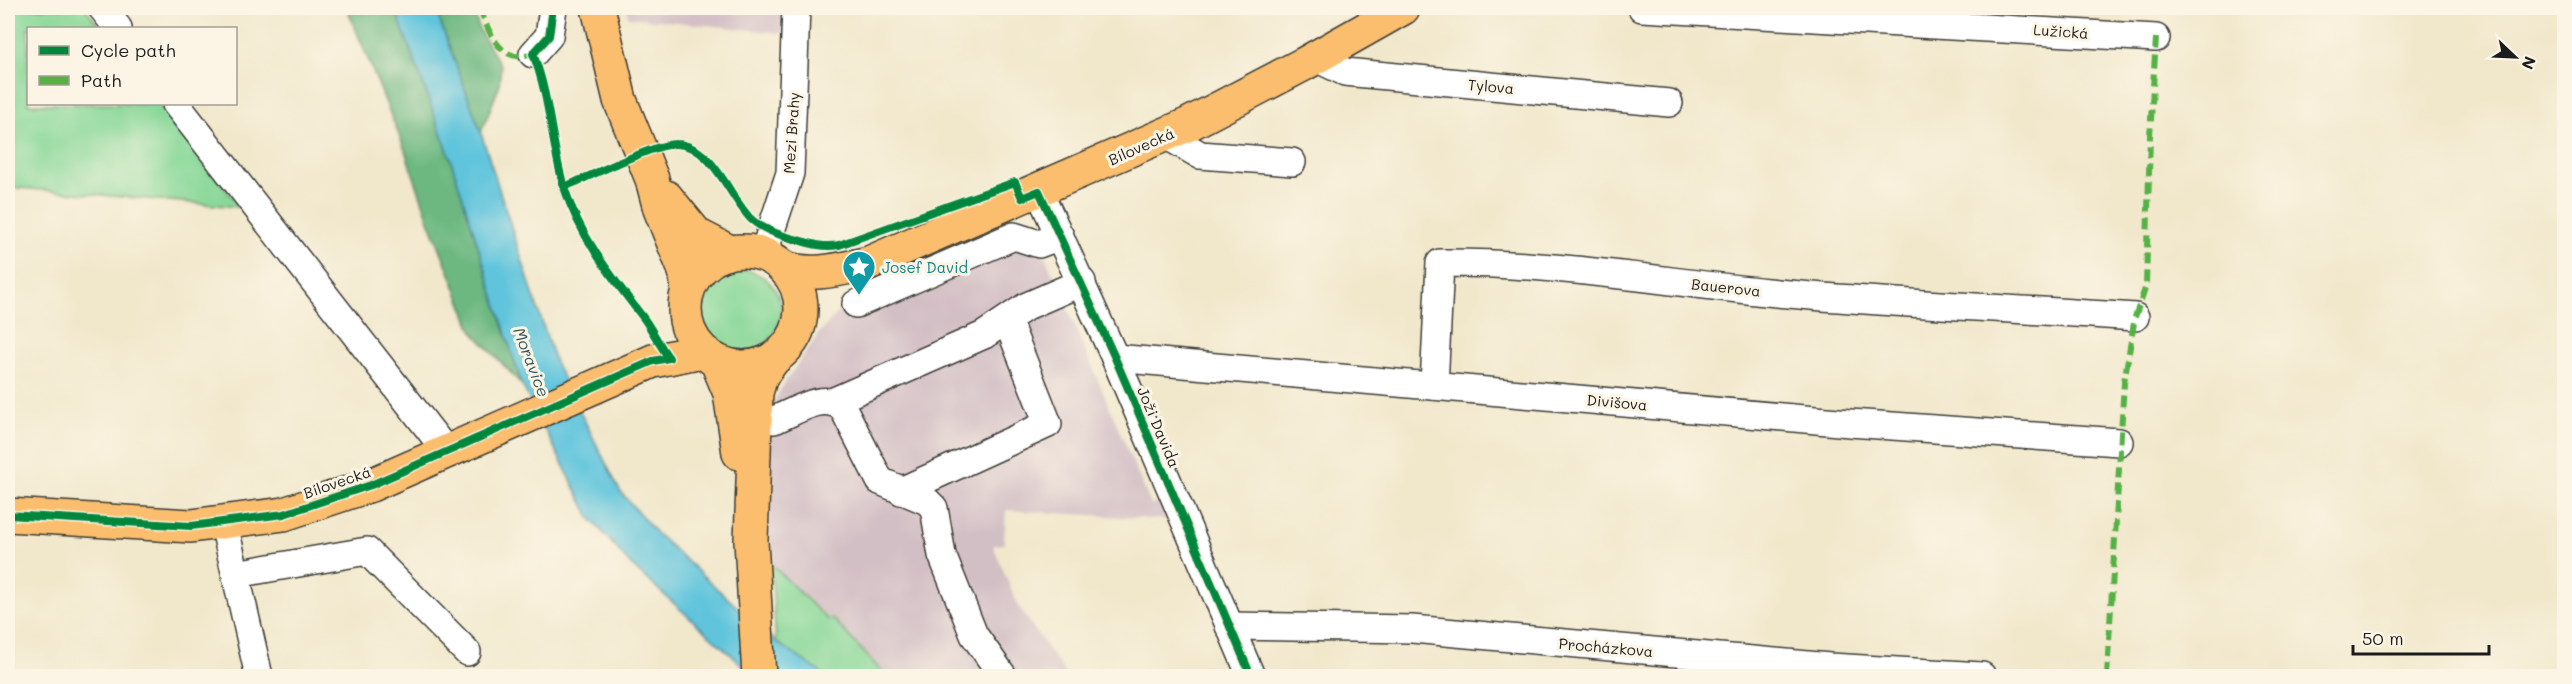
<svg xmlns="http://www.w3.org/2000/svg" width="2572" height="684" viewBox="0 0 2572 684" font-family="Mali,sans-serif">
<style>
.industrial{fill:#d2bec5}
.green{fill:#86d797;stroke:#517a5a;stroke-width:1.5}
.forest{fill:#6cb880;stroke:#446a4e;stroke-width:1.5}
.water{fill:#5ec4dc;stroke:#3d707c;stroke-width:1.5}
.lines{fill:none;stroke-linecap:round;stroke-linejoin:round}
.minor-casing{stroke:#3c3b36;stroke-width:30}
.major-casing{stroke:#3c3b36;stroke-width:36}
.minor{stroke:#fff;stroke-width:27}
.major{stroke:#fabe6e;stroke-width:33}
.quiet{stroke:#55b145;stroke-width:6;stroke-dasharray:12 6;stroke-linecap:butt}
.cycleway-casing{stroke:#fcf5e5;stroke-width:11}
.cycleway{stroke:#00873e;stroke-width:8}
.labels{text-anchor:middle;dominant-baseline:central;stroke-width:6;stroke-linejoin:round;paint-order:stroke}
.street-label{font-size:15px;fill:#1c1c1c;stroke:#fcf5e5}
.culture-label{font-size:15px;fill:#0d838f;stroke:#fcf5e5;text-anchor:start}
.water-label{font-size:16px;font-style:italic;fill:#33575f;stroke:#fcf5e5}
</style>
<rect width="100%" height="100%" fill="#fcf5e5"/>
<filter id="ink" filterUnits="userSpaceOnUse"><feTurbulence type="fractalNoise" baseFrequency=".0167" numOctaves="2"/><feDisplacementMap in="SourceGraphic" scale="12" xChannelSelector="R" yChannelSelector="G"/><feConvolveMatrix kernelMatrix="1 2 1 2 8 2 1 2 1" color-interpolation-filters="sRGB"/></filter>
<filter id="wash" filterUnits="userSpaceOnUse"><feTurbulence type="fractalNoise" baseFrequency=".008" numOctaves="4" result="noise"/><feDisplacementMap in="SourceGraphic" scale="24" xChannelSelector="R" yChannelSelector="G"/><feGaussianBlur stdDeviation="1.35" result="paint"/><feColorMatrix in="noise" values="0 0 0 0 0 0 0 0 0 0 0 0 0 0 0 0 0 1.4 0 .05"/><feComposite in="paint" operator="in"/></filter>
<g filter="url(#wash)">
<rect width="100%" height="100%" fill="#f1e8cc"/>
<g class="industrial">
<polygon points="627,8 792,8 791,34 628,17"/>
<polygon points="1024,223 1046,258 1151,505 1164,501 1173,520 1006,510 1004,544 993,545 1018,606 1067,676 886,676 832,618 829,620 771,564 766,415 787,379 821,331 853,296"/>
</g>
<g class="green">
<polygon points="8,8 85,8 101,28 28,28 28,104 159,104 240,207 8,187"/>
<circle cx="740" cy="311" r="41"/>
<polygon points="771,564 828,620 832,618 886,676 826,676 776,642"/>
</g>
<g class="forest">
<polygon points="347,8 395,8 449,154 522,385 473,332 430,223 403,145"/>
<polygon points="435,8 472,8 480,31 501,66 499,87 481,133"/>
</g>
<polygon class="water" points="395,8 435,8 481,133 555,362 620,491 657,534 776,642 826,676 757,676 749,671 631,565 591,519 522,385 449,154"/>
</g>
<g filter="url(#ink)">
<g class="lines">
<g class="minor-casing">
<g id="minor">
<polyline points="102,8 118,28"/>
<polyline points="1642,8 2156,38"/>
<polyline points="533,54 549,36 553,8"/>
<polyline points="1316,58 1345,72 1669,103"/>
<polyline points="176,104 447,452"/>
<polyline points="1166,135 1200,155 1292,162"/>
<polyline points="1039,191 1115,358 1251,676"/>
<polyline points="763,255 790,173 796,8"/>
<polyline points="856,304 1014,236 1039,244 1060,236"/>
<polyline points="1115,358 1850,423 2119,442"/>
<path d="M1434 386 1440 263C1549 262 1658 281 1767 292 1889 304 2012 308 2135 317"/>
<polyline points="834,401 984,335 1027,306 1082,282"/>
<path d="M774 420C795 412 823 391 843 408L880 481 927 501 934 508 942 555 974 635 1003 676"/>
<polyline points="901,491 1048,424 1007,320"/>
<polyline points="224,524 259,676"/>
<polyline points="236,574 367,551 467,652"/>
<polyline points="1229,626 1412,629 1830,667 1982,676"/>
</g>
</g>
<g class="major-casing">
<g id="major">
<polyline points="598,8 620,100 652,179 660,209 685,271 688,289"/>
<polyline points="666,197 697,235 730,252"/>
<circle cx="743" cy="309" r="58"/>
<path d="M783 267C810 278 841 269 869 263L1187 125 1304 64 1403 8"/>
<polyline points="717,362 730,393 739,453"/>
<polyline points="8,515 191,526 284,514 371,485 653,361 702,351"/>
<polyline points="759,676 751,541 756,393 761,376 775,357"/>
</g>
</g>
<use href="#minor" class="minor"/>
<use href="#major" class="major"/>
<g class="quiet">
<path d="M480 8C488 31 501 66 533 54"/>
<polyline points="2107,676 2124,382 2135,317 2146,286 2150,136 2156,38"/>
</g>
<g class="cycleway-casing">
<g id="cycleway">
<path d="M564 187C587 178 656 143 676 144 714 145 729 198 752 220 765 231 782 236 798 240 812 244 824 248 839 245L1015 182 1022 198 1039 191 1115 358 1251 676"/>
<path d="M8 515 191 526 284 514 371 485 653 361 669 358C659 345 652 329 642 316 611 276 580 237 564 187 551 143 550 97 533 54L549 36 553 8"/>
</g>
</g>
<use href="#cycleway" class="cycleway"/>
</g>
</g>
<defs>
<g id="sight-pin" transform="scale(1.725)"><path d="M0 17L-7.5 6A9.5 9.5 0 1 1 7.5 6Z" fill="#0f9aa8" stroke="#fcf5e5"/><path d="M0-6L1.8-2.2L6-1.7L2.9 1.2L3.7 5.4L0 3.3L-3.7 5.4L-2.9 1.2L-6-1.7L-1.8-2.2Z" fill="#fff"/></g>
</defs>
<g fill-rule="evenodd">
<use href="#sight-pin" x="859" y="267"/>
</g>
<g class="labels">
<g class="street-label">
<text transform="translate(2061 31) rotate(4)">Lužická</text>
<text transform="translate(1491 86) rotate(5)">Tylova</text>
<text transform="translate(791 133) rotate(-86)">Mezi Brahy</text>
<text transform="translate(1141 146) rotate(-24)">Bílovecká</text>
<text transform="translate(1726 287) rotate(6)">Bauerova</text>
<text transform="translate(1617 402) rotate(5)">Divišova</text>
<text transform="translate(1159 427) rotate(67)">Joži Davida</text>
<text transform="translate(337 482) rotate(-19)">Bílovecká</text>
<text transform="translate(1606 647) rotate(5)">Procházkova</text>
</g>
<g class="culture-label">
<text x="882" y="267">Josef David</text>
</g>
<g class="water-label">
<text transform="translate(532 362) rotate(69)">Moravice</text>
</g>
</g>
<rect width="2572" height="684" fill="none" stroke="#fcf5e5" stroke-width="30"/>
<rect x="27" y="27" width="210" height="78" fill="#fcf5e5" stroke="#a29e95" stroke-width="1.5"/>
<rect x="39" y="46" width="30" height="9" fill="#00873e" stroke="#a29e95" stroke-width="1.5"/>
<text x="81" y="57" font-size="18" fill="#1c1c1c">Cycle path</text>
<rect x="39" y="76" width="30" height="9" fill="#55b145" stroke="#a29e95" stroke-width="1.5"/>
<text x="81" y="87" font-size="18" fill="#1c1c1c">Path</text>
<g transform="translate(2515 57) rotate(113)" stroke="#fcf5e5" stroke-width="4.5" paint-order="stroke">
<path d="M0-4.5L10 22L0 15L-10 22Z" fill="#1c1c1c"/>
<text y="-9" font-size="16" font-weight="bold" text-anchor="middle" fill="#1c1c1c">N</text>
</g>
<path d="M2353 645v9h136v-9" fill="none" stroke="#1c1c1c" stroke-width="3"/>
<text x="2362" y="645" font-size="18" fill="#1c1c1c" stroke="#fcf5e5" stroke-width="4.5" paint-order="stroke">50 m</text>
</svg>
